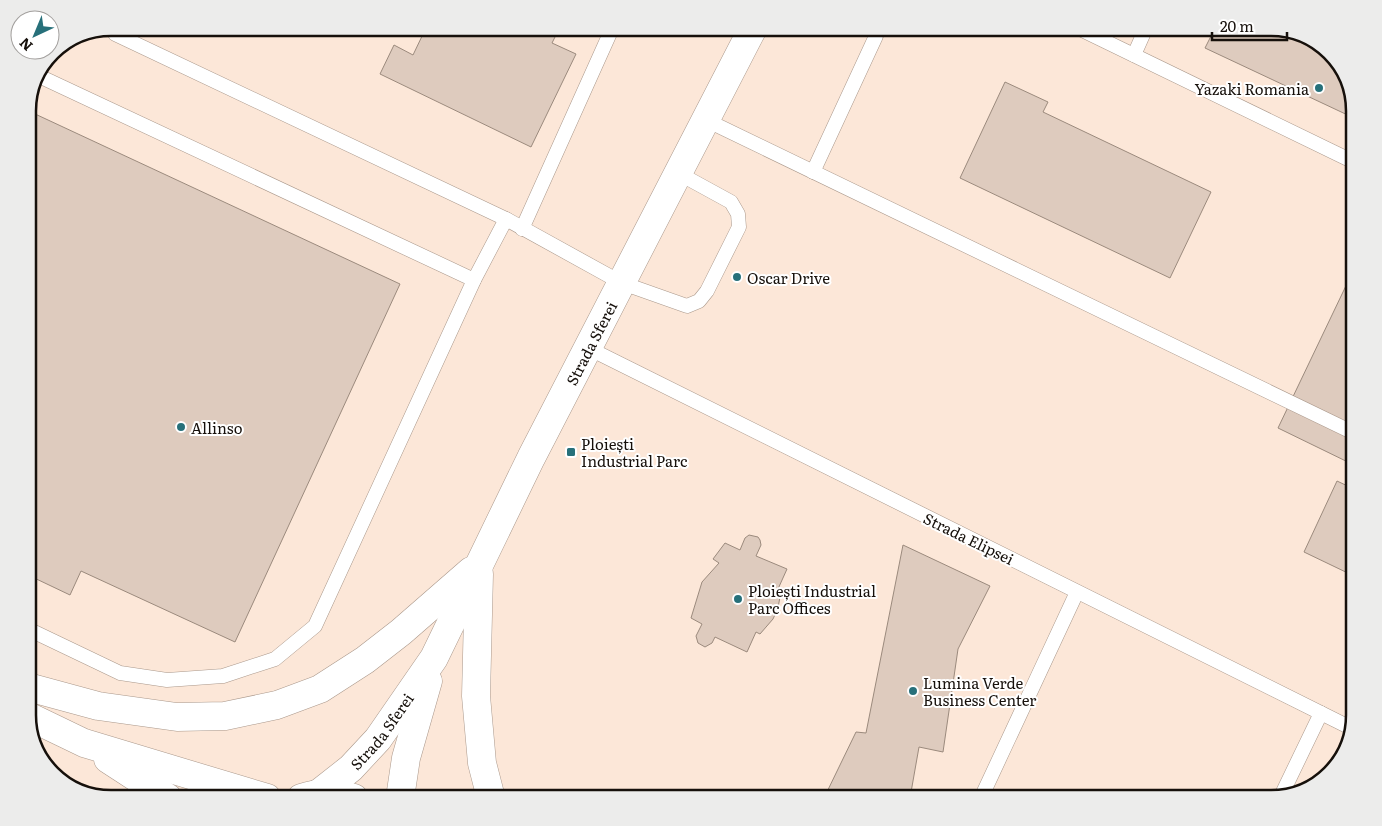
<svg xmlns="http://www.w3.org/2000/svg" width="1382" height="826" viewBox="0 0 1382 826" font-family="Literata,serif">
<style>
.built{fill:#fce7d8}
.building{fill:#decbbe;stroke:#9b8a7d}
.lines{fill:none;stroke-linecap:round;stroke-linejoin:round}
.service-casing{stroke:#aa988b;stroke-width:15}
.minor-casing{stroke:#aa988b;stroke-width:29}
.primary-casing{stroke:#aa988b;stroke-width:29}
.service{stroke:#fff;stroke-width:14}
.minor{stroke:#fff;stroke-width:28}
.primary{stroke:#fff;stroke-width:28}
.poi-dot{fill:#27707a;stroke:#fff;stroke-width:2}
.labels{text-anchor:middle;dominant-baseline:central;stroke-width:4;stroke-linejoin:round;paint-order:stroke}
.poi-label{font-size:15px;fill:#16100b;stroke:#fff;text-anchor:start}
.street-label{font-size:15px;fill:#16100b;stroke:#fff}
.rim{fill:none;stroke:#16100b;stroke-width:2.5}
</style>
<rect width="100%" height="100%" fill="#fdf2ea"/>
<polygon class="built" points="1270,28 1313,39 1343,69 1354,106 1354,715 1343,757 1313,787 1271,798 112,798 69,787 39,757 28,720 28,106 52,52 80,34"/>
<g class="building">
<polygon points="1215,28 1270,28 1313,39 1343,69 1354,106 1354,118 1205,48"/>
<polygon points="558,31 552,43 576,54 531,147 380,74 394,45 413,55 424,32"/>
<polygon points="1005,82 1048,102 1043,112 1211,192 1170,278 960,178"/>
<polygon points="33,113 400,284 235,642 81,571 70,595 28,575 28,125"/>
<polygon points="1354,269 1354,465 1278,428"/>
<polygon points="1337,481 1354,489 1354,576 1304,552"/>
<polygon points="749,535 758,537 760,540 761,545 756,556 787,569 778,589 781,591 778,608 773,619 760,634 756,632 747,652 715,637 712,643 705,647 698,643 696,636 702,624 691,618 702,582 719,563 713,559 725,543 740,550 745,538"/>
<polygon points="903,545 990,586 958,649 943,752 919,747 910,798 824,798 856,732 866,733"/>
</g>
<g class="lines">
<g class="service-casing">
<g id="service">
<polyline points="1080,29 1354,162"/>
<polyline points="115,34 506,219 622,283 687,306 699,301 707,291 739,227 738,214 731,202 678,173"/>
<polyline points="1134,55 1146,28"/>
<polyline points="41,77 474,280"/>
<polyline points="706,120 1354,433"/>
<polyline points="813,172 876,36 874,30"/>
<polyline points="522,229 611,31"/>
<polyline points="588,348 1351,728"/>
<polyline points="28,629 120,673 167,680 223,676 275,659 315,626 474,280 506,219"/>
<polyline points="1281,796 1321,713"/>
<polyline points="981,798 1077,592"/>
</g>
</g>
<g class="minor-casing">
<g id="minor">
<polyline points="479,574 476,696 482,763 491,798"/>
<polyline points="28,687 98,706 177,717 225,716 277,705 320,689 365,660 401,632 471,571"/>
<path id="s1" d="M318 794 351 768 378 739 434 658 531 458 752 30"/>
<polyline points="400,798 406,758 428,681"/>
</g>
</g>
<g class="primary-casing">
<g id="primary">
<polyline points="28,716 84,743 267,798"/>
<polyline points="108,759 168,798"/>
<path d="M301 798C319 792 336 792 354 798"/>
</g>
</g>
<use href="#service" class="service"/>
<use href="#minor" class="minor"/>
<use href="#primary" class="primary"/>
</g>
<g class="poi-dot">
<circle cx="1319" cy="88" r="5"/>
<circle cx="737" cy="277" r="5"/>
<circle cx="181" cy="427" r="5"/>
<rect x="566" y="447" width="10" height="10" rx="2.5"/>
<circle cx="738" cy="599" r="5"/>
<circle cx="913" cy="691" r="5"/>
</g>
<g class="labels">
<g class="poi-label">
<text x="1309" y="88" text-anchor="end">Yazaki Romania</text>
<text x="747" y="277">Oscar Drive</text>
<text x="191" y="427">Allinso</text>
<text x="581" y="443">Ploiești<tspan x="581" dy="17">Industrial Parc</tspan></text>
<text x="748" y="590">Ploiești Industrial<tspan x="748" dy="17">Parc Offices</tspan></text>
<text x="923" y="682">Lumina Verde<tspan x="923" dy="17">Business Center</tspan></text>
</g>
<g class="street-label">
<text stroke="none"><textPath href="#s1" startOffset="532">Strada Sferei</textPath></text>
<text transform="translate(969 538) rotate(26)">Strada Elipsei</text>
<text stroke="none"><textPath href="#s1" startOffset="90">Strada Sferei</textPath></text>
</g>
</g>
<path d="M0 0H1382V826H0ZM111 36H1271A75 75 0 0 1 1346 111V715A75 75 0 0 1 1271 790H111A75 75 0 0 1 36 715V111A75 75 0 0 1 111 36Z" fill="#ececeb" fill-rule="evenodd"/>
<path class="rim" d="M111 36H1271A75 75 0 0 1 1346 111V715A75 75 0 0 1 1271 790H111A75 75 0 0 1 36 715V111A75 75 0 0 1 111 36Z"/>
<g transform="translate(35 35) rotate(224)"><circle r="24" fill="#ffffff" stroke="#a29f9d"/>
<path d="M0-4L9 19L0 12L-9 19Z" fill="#27707a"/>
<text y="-8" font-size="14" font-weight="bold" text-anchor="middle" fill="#16100b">N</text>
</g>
<path d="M1212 32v8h75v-8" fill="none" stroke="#16100b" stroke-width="2.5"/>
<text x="1220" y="32" font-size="15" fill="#16100b" stroke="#ffffff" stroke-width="4" paint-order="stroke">20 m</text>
</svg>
